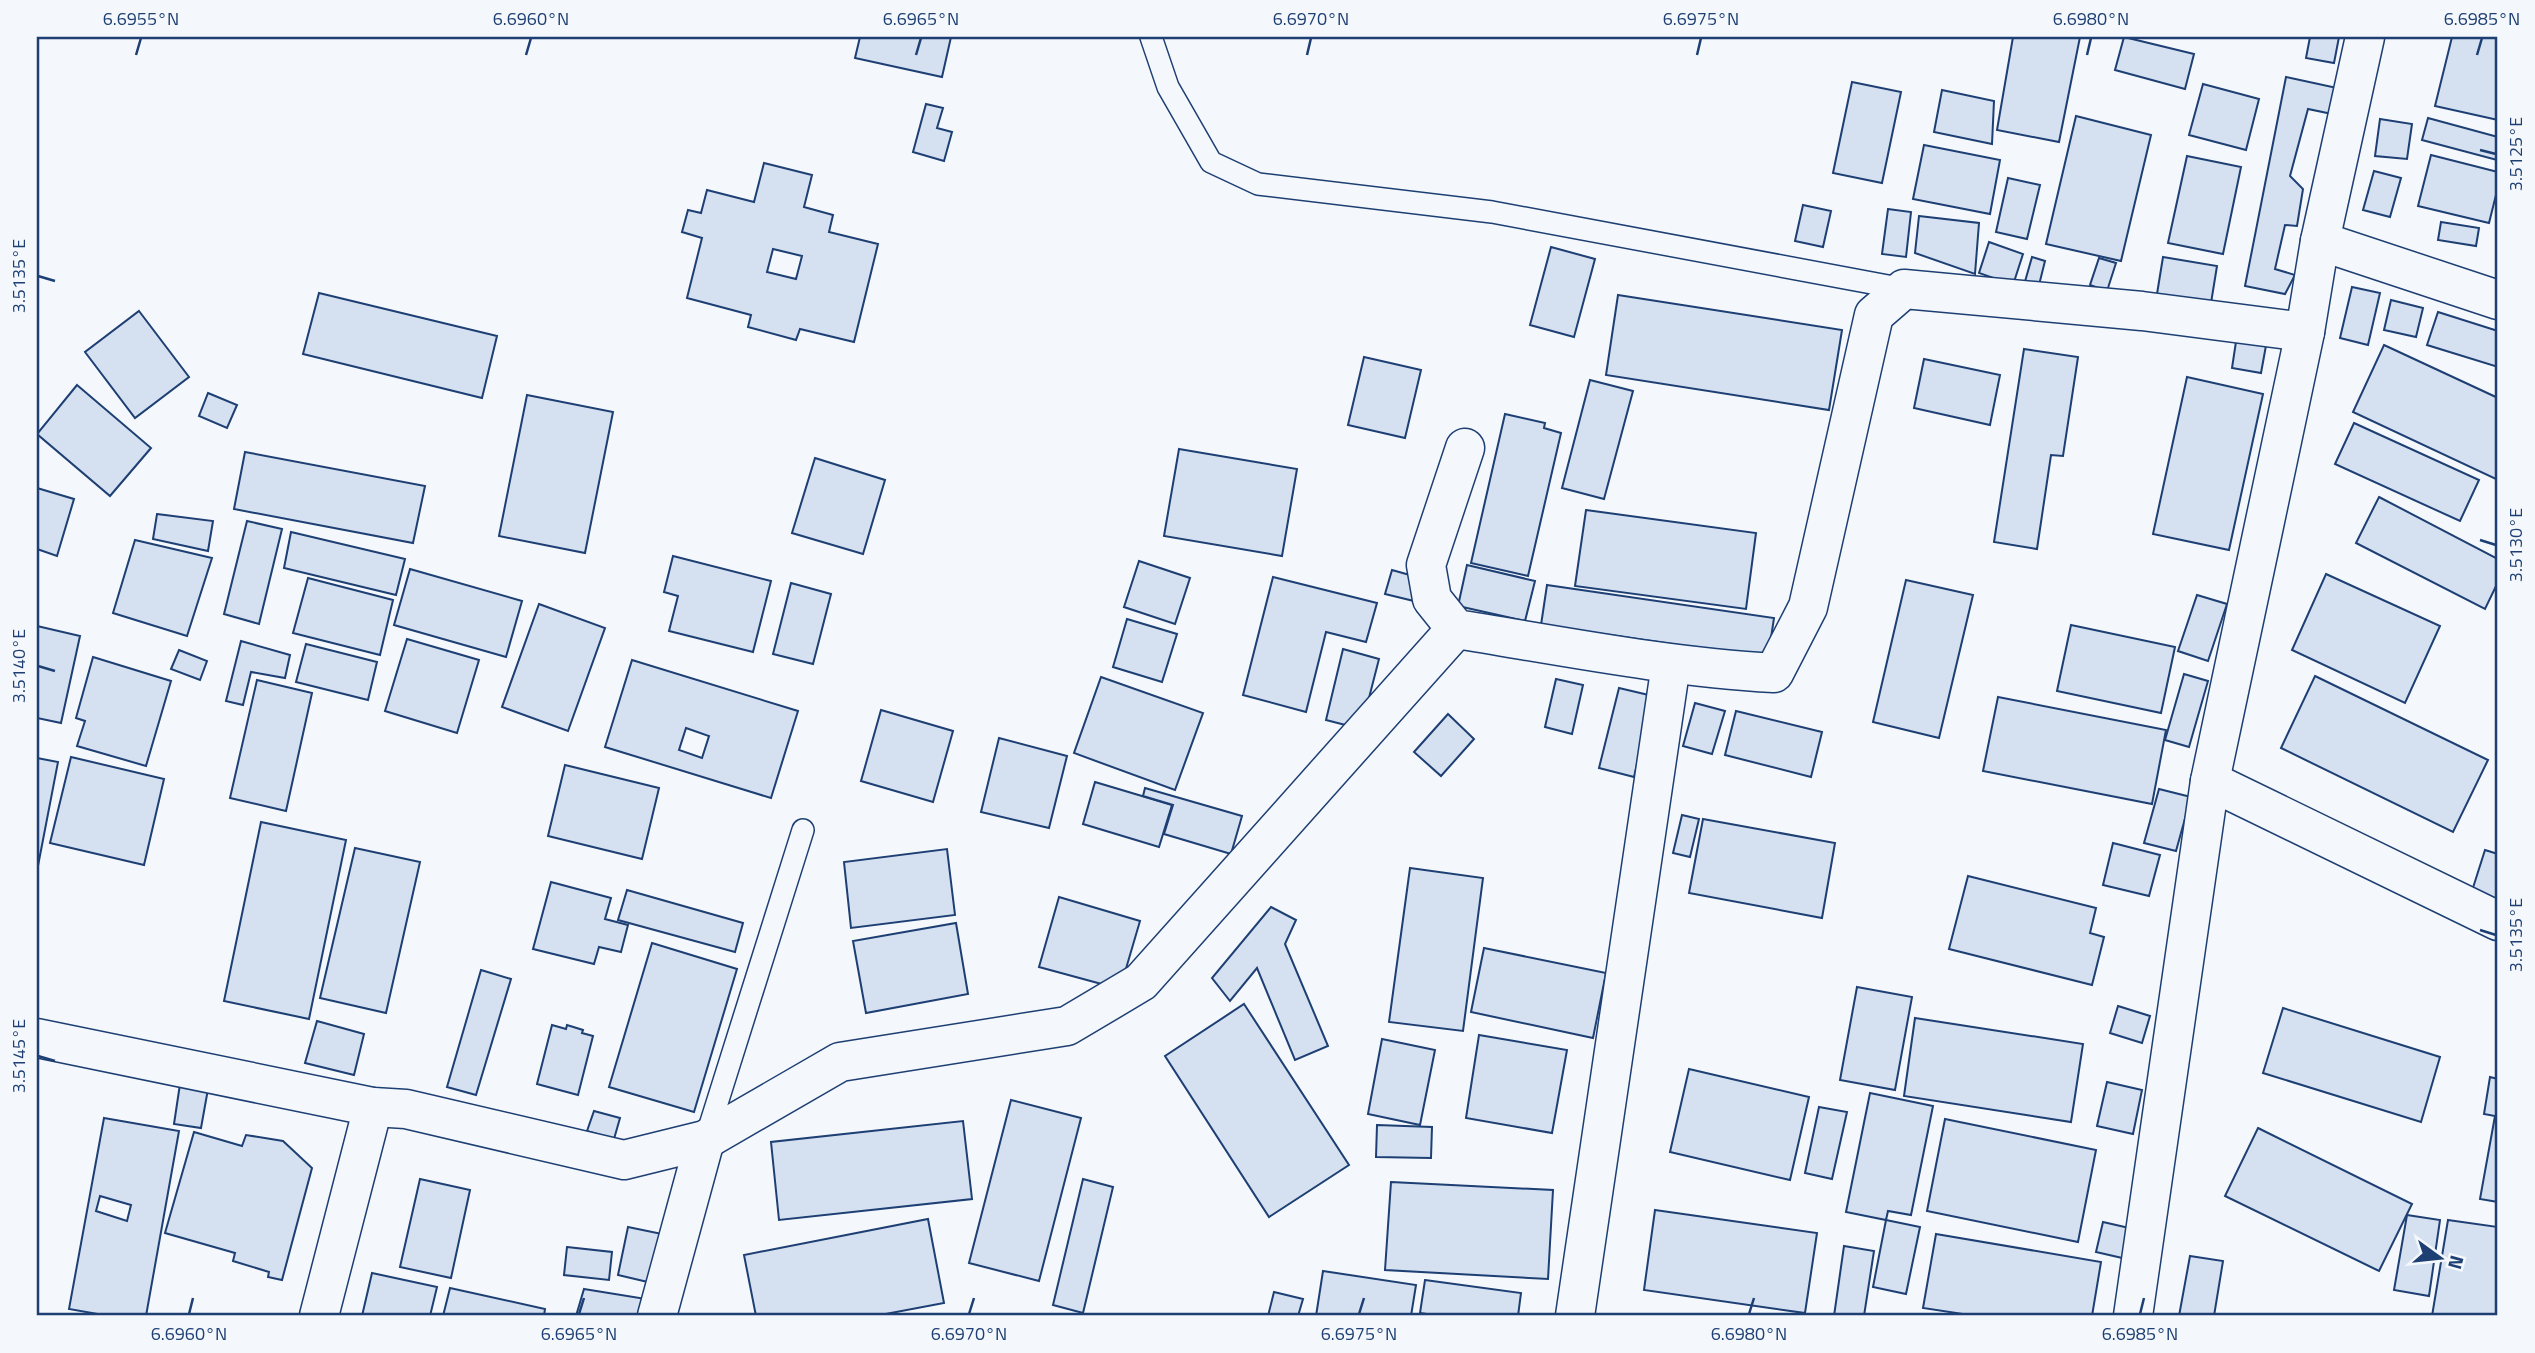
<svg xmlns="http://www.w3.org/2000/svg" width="2535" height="1353" viewBox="0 0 2535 1353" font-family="'Titillium Web',sans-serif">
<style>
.building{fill:#d5e0f0;stroke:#1d3f73;stroke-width:2;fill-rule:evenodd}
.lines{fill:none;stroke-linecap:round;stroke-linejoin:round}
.service-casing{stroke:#1d3f73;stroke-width:24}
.minor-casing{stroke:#1d3f73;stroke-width:41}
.service{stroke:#f4f7fb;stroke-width:21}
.minor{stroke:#f4f7fb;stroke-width:38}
.ticks{fill:none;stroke:#1d3f73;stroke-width:2.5}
.neatline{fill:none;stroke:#1d3f73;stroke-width:2.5}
.ticks-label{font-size:18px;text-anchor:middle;fill:#1d3f73}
</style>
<rect width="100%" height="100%" fill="#f4f7fb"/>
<g class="building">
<polygon points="860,37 951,37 942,77 855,58"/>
<polygon points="2013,37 2080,37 2059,142 1997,130"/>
<polygon points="2124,37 2194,54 2185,89 2115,70"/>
<polygon points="2310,37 2339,37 2334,63 2306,58"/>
<polygon points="2452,37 2498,37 2498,120 2435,106"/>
<polygon points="2286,77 2337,88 2332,114 2308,109 2290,176 2303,189 2297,226 2285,225 2275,269 2295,275 2285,294 2245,286"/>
<polygon points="1852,82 1901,92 1882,183 1833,173"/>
<polygon points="2203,84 2259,99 2246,150 2189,135"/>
<polygon points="1942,90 1994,101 1992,144 1934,132"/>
<polygon points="926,104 943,108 937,128 952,132 944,161 913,152"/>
<polygon points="2076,116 2151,135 2121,261 2046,244"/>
<polygon points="2428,118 2498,137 2497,160 2422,140"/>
<polygon points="2380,119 2412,124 2407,159 2375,156"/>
<polygon points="1924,145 2000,160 1990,214 1913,199"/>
<polygon points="2431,155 2498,172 2498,187 2489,223 2418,206"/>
<polygon points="2187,156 2241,167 2223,254 2168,243"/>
<path d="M764 163 812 175 804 207 833 215 829 232 878 244 854 342 800 329 796 340 748 327 751 315 687 298 702 238 682 232 688 210 701 213 707 190 754 202ZM773 249 802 256 796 279 767 272Z"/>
<polygon points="2374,171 2401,178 2390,217 2363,210"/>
<polygon points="2008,178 2040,185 2027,239 1996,232"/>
<polygon points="1803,205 1831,211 1823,247 1795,241"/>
<polygon points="1888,209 1911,212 1906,257 1882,254"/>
<polygon points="1919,216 1979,223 1975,274 1915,253"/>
<polygon points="2441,222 2479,228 2476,246 2438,240"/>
<polygon points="1989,242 2023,254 2013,285 1979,273"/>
<polygon points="1551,247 1595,259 1574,337 1530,325"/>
<polygon points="2032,257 2045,261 2038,289 2024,285"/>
<polygon points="2163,257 2217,266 2211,303 2157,294"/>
<polygon points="2099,258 2116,263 2107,291 2090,285"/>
<polygon points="2352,287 2380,293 2368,345 2340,338"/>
<polygon points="319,293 497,336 482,398 303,354"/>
<polygon points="1618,295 1842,330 1829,410 1606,375"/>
<polygon points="2391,300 2423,308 2416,337 2384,330"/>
<polygon points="139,311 189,377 135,418 85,352"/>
<polygon points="2438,312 2498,331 2498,367 2427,345"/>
<polygon points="2237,335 2267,340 2261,373 2232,368"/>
<polygon points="2384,345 2498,398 2498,480 2353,412"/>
<polygon points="2024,349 2078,357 2063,456 2051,455 2037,549 1994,542"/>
<polygon points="1364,357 1421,370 1405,438 1348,425"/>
<polygon points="1924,359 2000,375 1990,425 1914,408"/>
<polygon points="2187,377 2263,394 2229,550 2153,534"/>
<polygon points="1590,380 1633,391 1604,499 1562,488"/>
<polygon points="77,385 151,448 110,496 37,434"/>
<polygon points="208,393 237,405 227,428 199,416"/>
<polygon points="527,395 613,412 585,553 499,536"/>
<polygon points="1505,414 1545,423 1544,428 1561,433 1528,576 1471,563"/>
<polygon points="2354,423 2479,480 2460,521 2335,464"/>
<polygon points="1179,449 1297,469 1282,556 1164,536"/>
<polygon points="245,452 425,486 413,543 234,509"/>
<polygon points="815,458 885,480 863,554 792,533"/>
<polygon points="37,488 74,499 57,556 37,549"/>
<polygon points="2379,497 2498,559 2498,582 2485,609 2356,543"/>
<polygon points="1586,510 1756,533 1746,609 1575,586"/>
<polygon points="157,514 213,521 208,551 153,539"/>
<polygon points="247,521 282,529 259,624 224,614"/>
<polygon points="291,532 405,559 396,595 284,568"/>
<polygon points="135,540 212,558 187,636 113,613"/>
<polygon points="673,556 771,581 753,652 669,631 678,596 664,592"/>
<polygon points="1139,561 1190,578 1175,624 1124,607"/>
<polygon points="1467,565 1535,581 1525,621 1458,606"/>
<polygon points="410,569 522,601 506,657 394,625"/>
<polygon points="1392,570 1424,579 1418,602 1385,594"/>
<polygon points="2326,574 2440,626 2405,703 2292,650"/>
<polygon points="1273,577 1377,603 1366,642 1326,632 1306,712 1243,695"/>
<polygon points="308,578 393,600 380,655 293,633"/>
<polygon points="1906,580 1973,595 1939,738 1873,722"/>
<polygon points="791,583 831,594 813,664 773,654"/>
<polygon points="1547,585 1774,618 1768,658 1541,625"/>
<polygon points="2197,595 2227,604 2208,661 2178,651"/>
<polygon points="539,604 605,628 568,731 502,707"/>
<polygon points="1127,619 1177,634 1162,682 1113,667"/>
<polygon points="2071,625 2175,647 2161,713 2057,691"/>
<polygon points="37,626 80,636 61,723 37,718"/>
<polygon points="407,639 479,660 457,733 385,711"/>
<polygon points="241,641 290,655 285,678 251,672 243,705 226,701"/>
<polygon points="306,644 377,662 368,700 296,682"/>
<polygon points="1343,649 1379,659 1361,729 1326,720"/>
<polygon points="179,650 207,661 200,680 171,669"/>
<polygon points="93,657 171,681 146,766 77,746 85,721 76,718"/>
<path d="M632 660 798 711 771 798 605 747ZM686 728 709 736 702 758 679 750Z"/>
<polygon points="2184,674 2208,681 2189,747 2165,740"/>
<polygon points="2315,676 2488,760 2453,832 2281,748"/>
<polygon points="1101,677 1203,713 1175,790 1074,753"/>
<polygon points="1556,679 1583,685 1572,734 1545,727"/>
<polygon points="257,680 312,693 286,811 230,798"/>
<polygon points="1619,688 1653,696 1634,777 1599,768"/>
<polygon points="1998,697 2166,730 2152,804 1983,771"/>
<polygon points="1695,703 1725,711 1712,754 1683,746"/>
<polygon points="881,710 953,731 933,802 861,781"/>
<polygon points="1736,711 1822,732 1811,777 1725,755"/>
<polygon points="1448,714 1474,739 1441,776 1414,752"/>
<polygon points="999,738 1067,756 1049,828 981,812"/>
<polygon points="71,757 164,779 144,865 50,843"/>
<polygon points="37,758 58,762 37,871"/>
<polygon points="565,765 659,788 642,859 548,836"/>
<polygon points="1095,782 1172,805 1159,847 1083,824"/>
<polygon points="1145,788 1242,816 1231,854 1164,834 1173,805 1143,796"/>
<polygon points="2159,789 2191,797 2176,851 2144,843"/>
<polygon points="1682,815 1699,819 1690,857 1673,853"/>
<polygon points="1703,819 1835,843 1822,918 1689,893"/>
<polygon points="261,822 346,840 309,1019 224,1001"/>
<polygon points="2113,843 2160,855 2149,896 2103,885"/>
<polygon points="355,848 420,862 386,1013 320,998"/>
<polygon points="947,849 955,915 851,928 844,862"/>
<polygon points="2485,850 2498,854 2498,903 2471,894"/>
<polygon points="1410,868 1483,878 1463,1031 1389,1022"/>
<polygon points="1968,876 2096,908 2090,933 2104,937 2092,985 1949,949"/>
<polygon points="551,882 611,898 605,919 628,925 621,952 599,947 594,964 533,949"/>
<polygon points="627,890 743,923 735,952 618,920"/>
<polygon points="1059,897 1140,921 1120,989 1039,967"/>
<polygon points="1271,907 1296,920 1285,944 1328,1046 1295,1060 1257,968 1230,1001 1212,978"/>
<polygon points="956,923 968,994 866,1013 853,941"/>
<polygon points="652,943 737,969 694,1112 609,1087"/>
<polygon points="1484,948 1606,973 1593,1038 1471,1012"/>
<polygon points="481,970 511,979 476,1095 447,1087"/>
<polygon points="1857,987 1912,997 1895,1090 1840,1080"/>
<polygon points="1244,1004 1349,1165 1269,1217 1165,1056"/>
<polygon points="2118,1006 2150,1016 2142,1043 2110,1033"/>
<polygon points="2283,1008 2440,1057 2421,1122 2263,1073"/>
<polygon points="1915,1018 2083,1044 2071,1122 1904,1096"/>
<polygon points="317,1021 364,1034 354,1075 305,1063"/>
<polygon points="552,1025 566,1029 567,1025 583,1030 582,1033 593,1036 578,1095 537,1084"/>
<polygon points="1479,1035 1567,1050 1552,1133 1466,1118"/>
<polygon points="1382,1039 1435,1050 1420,1125 1368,1114"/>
<polygon points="1689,1069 1809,1097 1790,1180 1670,1152"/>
<polygon points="2490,1077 2498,1079 2498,1202 2480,1199 2495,1116 2484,1114"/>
<polygon points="2107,1082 2142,1090 2133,1134 2097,1126"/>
<polygon points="180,1084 208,1089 201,1128 174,1124"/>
<polygon points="1870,1093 1933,1106 1911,1215 1888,1211 1886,1220 1846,1212"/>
<polygon points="1011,1100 1081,1118 1039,1281 969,1263"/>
<polygon points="1819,1107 1847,1112 1832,1179 1805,1173"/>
<polygon points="594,1111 620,1118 614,1139 587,1131"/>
<path d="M104 1118 179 1131 146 1316H109L69 1309ZM100 1196 131 1205 127 1221 96 1211Z"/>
<polygon points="1945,1119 2096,1150 2078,1242 1927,1211"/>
<polygon points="963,1121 972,1199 779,1220 771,1142"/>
<polygon points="1377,1125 1432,1127 1431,1158 1376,1157"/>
<polygon points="2258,1128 2412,1204 2379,1271 2225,1196"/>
<polygon points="194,1132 242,1146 246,1135 283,1141 312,1168 282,1280 268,1277 269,1272 233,1261 235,1253 165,1233"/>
<polygon points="420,1179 470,1190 451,1278 400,1267"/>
<polygon points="1083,1179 1113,1187 1083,1313 1053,1305"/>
<polygon points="1391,1182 1553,1190 1548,1279 1385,1270"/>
<polygon points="1655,1210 1817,1233 1805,1313 1644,1290"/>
<polygon points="2407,1215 2440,1220 2429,1296 2394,1290"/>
<polygon points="928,1219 944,1303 875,1316 756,1316 744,1255"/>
<polygon points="1886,1220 1920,1227 1906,1294 1873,1287"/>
<polygon points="2448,1220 2498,1227 2498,1316 2432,1316"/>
<polygon points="2103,1222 2138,1230 2131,1260 2096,1252"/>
<polygon points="628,1227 662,1234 652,1283 618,1275"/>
<polygon points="1936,1234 2101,1262 2092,1316 1976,1316 1923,1308"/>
<polygon points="1844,1246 1874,1251 1864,1316 1834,1316"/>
<polygon points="567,1247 612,1252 609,1280 564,1275"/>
<polygon points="2190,1256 2223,1261 2214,1316 2179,1316"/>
<polygon points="1323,1271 1416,1285 1411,1316 1316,1316"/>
<polygon points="372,1273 437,1287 430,1316 362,1316"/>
<polygon points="1425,1280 1521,1293 1518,1316 1441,1316 1420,1313"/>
<polygon points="450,1288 545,1309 544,1316 443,1316"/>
<polygon points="584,1289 646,1299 642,1316 576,1316"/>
<polygon points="1274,1292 1303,1299 1298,1316 1268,1316"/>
</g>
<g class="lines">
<g class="service-casing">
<g id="service">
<polyline points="1151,37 1168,87 1211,162 1258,184 1492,212 1904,289"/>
<polyline points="706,1138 803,830"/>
</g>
</g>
<g class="minor-casing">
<g id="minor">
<polyline points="2320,241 2498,300"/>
<path d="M1465 448 1426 565 1432 599 1456 629C1562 646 1667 667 1774 673L1808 607 1874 315 1904 289 2142 311 2305 332"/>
<polyline points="2210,781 2498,921"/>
<polyline points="37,1038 373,1107 406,1109 624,1160 705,1140 840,1062 1067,1026 1141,982 1456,629"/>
<polyline points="319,1316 373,1107"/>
<polyline points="657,1316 705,1140"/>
<polyline points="1575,1316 1671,664"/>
<polyline points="2133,1316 2210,781 2305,332 2320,241 2365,37"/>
</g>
</g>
<use href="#service" class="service"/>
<use href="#minor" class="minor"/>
</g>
<path class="ticks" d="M136 55 141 38M526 55 531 38M916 55 921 38M1307 55 1311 38M1697 55 1701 38M2087 55 2091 38M2477 55 2482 38M2480 150 2496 154M38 276 55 281M2480 540 2496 545M38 666 55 671M2480 930 2496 935M38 1056 55 1061M189 1314 193 1298M579 1314 584 1298M969 1314 974 1298M1359 1314 1364 1298M1749 1314 1754 1298M2140 1314 2144 1298"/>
<rect width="2535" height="1353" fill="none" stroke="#f4f7fb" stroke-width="77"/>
<g transform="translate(2440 1258) rotate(105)" stroke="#f4f7fb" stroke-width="5" paint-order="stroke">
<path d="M0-5L12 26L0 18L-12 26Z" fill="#1d3f73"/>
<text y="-10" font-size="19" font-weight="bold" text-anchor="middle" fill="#1d3f73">N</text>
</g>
<rect x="38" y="38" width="2458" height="1276" class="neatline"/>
<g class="ticks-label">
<text x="141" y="25">6.6955°N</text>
<text x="531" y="25">6.6960°N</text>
<text x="921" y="25">6.6965°N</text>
<text x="1311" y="25">6.6970°N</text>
<text x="1701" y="25">6.6975°N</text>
<text x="2091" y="25">6.6980°N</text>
<text x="2482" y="25">6.6985°N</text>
<text transform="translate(2516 154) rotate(-90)" y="6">3.5125°E</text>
<text transform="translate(19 276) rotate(-90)" y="6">3.5135°E</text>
<text transform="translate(2516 545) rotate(-90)" y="6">3.5130°E</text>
<text transform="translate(19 666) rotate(-90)" y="6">3.5140°E</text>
<text transform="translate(2516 935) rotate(-90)" y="6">3.5135°E</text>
<text transform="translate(19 1056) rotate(-90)" y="6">3.5145°E</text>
<text x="189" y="1340">6.6960°N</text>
<text x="579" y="1340">6.6965°N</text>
<text x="969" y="1340">6.6970°N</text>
<text x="1359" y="1340">6.6975°N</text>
<text x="1749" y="1340">6.6980°N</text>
<text x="2140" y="1340">6.6985°N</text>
</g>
</svg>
